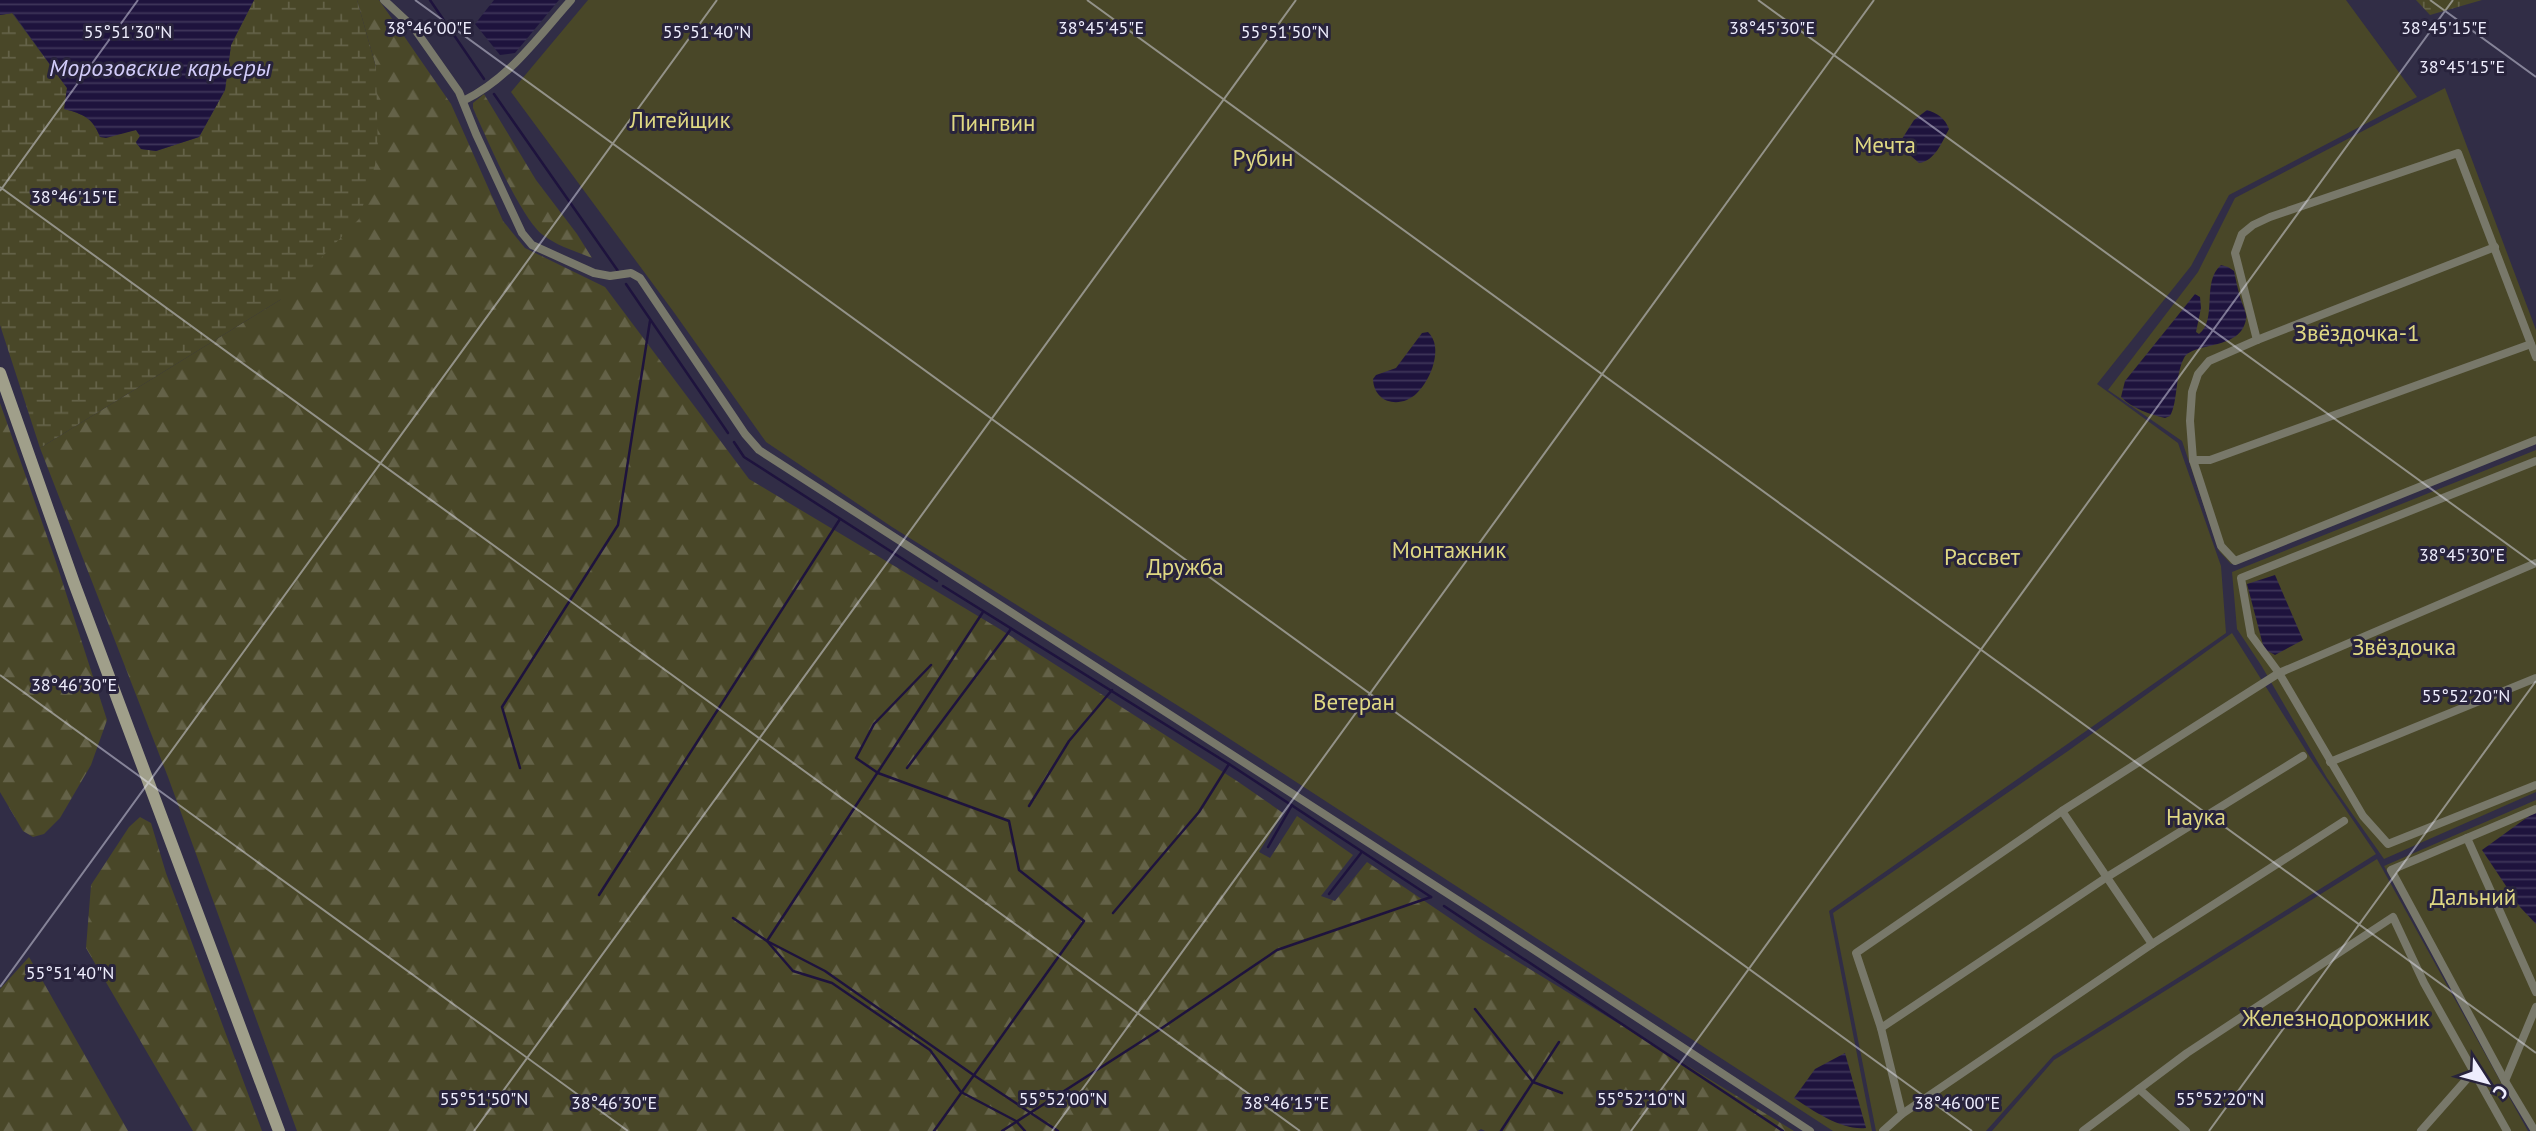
<svg xmlns="http://www.w3.org/2000/svg" width="2536" height="1131" viewBox="0 0 2536 1131" font-family="'PT Sans',sans-serif">
<style>
.green{fill:#494728}
.forest{fill:url(#forest-firs)}
.wetland{fill:url(#wetland-marsh)}
.water{fill:url(#water-rules)}
.lines{fill:none;stroke-linecap:round;stroke-linejoin:round}
.stream{stroke:#1e133d;stroke-width:2.5}
.street{stroke:#78786a;stroke-width:8}
.secondary{stroke:#a09f8a;stroke-width:12}
.ticks{fill:none;stroke:#eeedfd;stroke-width:2;stroke-opacity:0.45}
.labels{text-anchor:middle;dominant-baseline:central;stroke-width:6;stroke-linejoin:round;paint-order:stroke}
.park-label{font-size:23px;fill:#dfd883;stroke:#28233c}
.water-label{font-size:24px;font-style:italic;fill:#d2ccfa;stroke:#28233c}
.ticks-label{font-size:18px;text-anchor:middle;fill:#eeedfd;stroke:#28233c;stroke-width:6;stroke-linejoin:round;paint-order:stroke}
</style>
<defs>
<pattern id="forest-firs" width="22" height="20" patternUnits="userSpaceOnUse" patternTransform="scale(1.75)"><rect width="22" height="20" fill="#494728"/><path d="M5 1l3.5 6h-7zM16 11l3.5 6h-7z" fill="#646248"/></pattern>
<pattern id="wetland-marsh" width="20" height="14" patternUnits="userSpaceOnUse" patternTransform="scale(1.75)"><rect width="20" height="14" fill="#494728"/><path d="M1 5h8M5 5V1M11 12h8M15 12V8" fill="none" stroke="#646248"/></pattern>
<pattern id="water-rules" width="6" height="5" patternUnits="userSpaceOnUse" patternTransform="scale(1.75)"><rect width="6" height="5" fill="#1e133d"/><path d="M0 2.5h6" fill="none" stroke="#3f365a"/></pattern>
</defs>
<rect width="100%" height="100%" fill="#312d46"/>
<g class="green">
<polygon points="588,0 2346,0 2417,97 2229,195 2191,266 2097,384 2178,443 2221,566 2226,633 1829,911 1872,1131 1833,1131 1196,717 892,527 766,442 673,311 511,92"/>
<polygon points="2445,88 2536,330 2536,442 2231,564 2219,551 2182,441 2108,390 2198,272 2235,198"/>
<polygon points="2536,450 2536,792 2384,859 2327,778 2261,665 2237,629 2232,572"/>
<polygon points="2232,633 2310,757 2376,854 2053,1056 1986,1131 1876,1131 1833,913 2068,751"/>
<polygon points="2536,800 2536,1127 2384,866"/>
<polygon points="2377,859 2528,1131 1992,1131 2054,1060"/>
</g>
<g class="forest">
<polygon points="357,0 379,0 451,104 503,221 525,248 605,287 749,479 998,628 1237,781 1283,813 1259,852 1270,858 1297,816 1353,855 1321,896 1335,901 1367,862 1479,938 1794,1131 1485,1131 1481,1129 1478,1131 297,1131 168,777 40,448 280,300 376,67"/>
<path d="M484 94 536 180 577 234 592 258C575 251 557 246 543 235 521 219 486 137 473 108V103Z"/>
<polygon points="0,403 55,559 107,720 91,765 60,818 44,834 33,837 23,831 0,792"/>
<polygon points="140,817 151,823 166,873 262,1131 193,1131 86,948 91,885 129,827"/>
<polygon points="29,957 128,1131 0,1131 0,989"/>
</g>
<g class="wetland">
<path d="M254 0H357L376 67 378 155 359 219 280 300 40 448 0 325V15L12 13 67 88 65 109C83 114 93 118 100 137L136 130 140 136 136 143 141 149 156 151 199 137 225 90 231 45Z"/>
<polygon points="2416,0 2482,0 2430,15"/>
</g>
<g class="water">
<path d="M0 0H254L231 45 225 90 199 137 156 151 141 149 136 142 140 136 136 130 106 138 100 137C93 118 83 114 64 109L67 88 13 13 0 15Z"/>
<polygon points="494,0 559,0 515,53 500,55 475,24"/>
<path d="M1927 110C1937 113 1945 118 1949 129 1942 142 1935 161 1919 163L1902 148 1900 142 1914 120Z"/>
<path d="M2221 265 2228 267 2234 271C2237 285 2239 296 2244 308 2245 312 2247 315 2246 319 2241 351 2194 341 2184 358 2175 375 2178 402 2170 416L2165 418C2149 414 2133 409 2121 397L2125 381 2195 294 2200 297 2201 308 2196 332 2199 334C2218 319 2201 282 2221 265Z"/>
<path d="M1428 332C1444 347 1431 380 1417 393 1401 409 1374 404 1373 379L1376 375 1396 368 1422 333Z"/>
<polygon points="2275,575 2303,640 2275,655 2264,649 2247,584"/>
<polygon points="2536,811 2536,924 2520,907 2482,850"/>
<path d="M1845 1053 1866 1128C1843 1131 1813 1111 1794 1098L1815 1069Z"/>
</g>
<g class="lines">
<g class="stream">
<polyline points="430,0 484,79"/>
<polyline points="494,94 618,271"/>
<polyline points="626,284 728,433"/>
<polyline points="734,442 744,457 937,581"/>
<polyline points="943,586 1229,764 1431,897"/>
<polyline points="983,612 767,941 793,971 832,983 930,1050 961,1092 1016,1121 1025,1131"/>
<polyline points="931,665 874,724 856,758 878,773 1009,821 1019,870 1084,921 934,1131"/>
<polyline points="520,768 502,707 618,525 650,321"/>
<polyline points="907,768 1011,629"/>
<polyline points="1029,806 1069,741 1112,690"/>
<polyline points="1268,847 1292,805"/>
<polyline points="1329,894 1361,853"/>
<polyline points="599,895 840,519"/>
<polyline points="1444,906 1783,1131"/>
<polyline points="1113,913 1199,812 1229,764"/>
<polyline points="733,918 767,941 825,971 975,1076 1058,1131"/>
<polyline points="1475,1009 1533,1082 1562,1093"/>
<polyline points="1002,1131 1159,1030 1277,950 1431,897"/>
<polyline points="1501,1131 1559,1042"/>
</g>
<g class="street">
<polyline points="384,0 414,28 459,92 476,134 522,233 532,245 594,273 610,276 631,273 640,278 745,434 759,450 1487,919 1810,1131"/>
<path d="M463 101C509 79 538 37 571 0"/>
<polyline points="2495,247 2257,340 2209,361 2198,374 2192,392 2190,421 2193,460 2221,546 2235,561 2536,440"/>
<polyline points="2257,340 2235,253 2242,234 2253,225 2270,217 2458,153 2536,357"/>
<polyline points="2193,460 2210,460 2531,344"/>
<polyline points="2536,461 2241,578 2251,635 2279,673 2363,816 2388,844 2536,785"/>
<polyline points="2330,762 2536,678"/>
<polyline points="2062,811 2152,944"/>
<polyline points="2467,838 2536,992"/>
<polyline points="1881,1028 2107,877 2303,756"/>
<polyline points="2505,1081 2536,1007"/>
<polyline points="2139,1089 2186,1131"/>
<polyline points="1902,1114 2152,944 2344,821"/>
<polyline points="1883,1131 1902,1114 1881,1028 1856,953 2062,811 2279,673 2536,563"/>
<polyline points="2083,1131 2187,1053 2393,917 2424,983 2507,1131"/>
<polyline points="2421,1131 2473,1072"/>
<polyline points="2535,1131 2505,1081 2391,870 2536,809"/>
</g>
<polyline class="secondary" points="0,373 74,583 279,1131"/>
</g>
<path class="ticks" d="M415 0 1972 1131M1087 0 2536 1053M1758 0 2536 565M2430 0 2536 77M0 187 1300 1131M0 191 138 0M0 675 628 1131M0 987 717 0M474 1131 1296 0M1052 1131 1874 0M1631 1131 2453 0M2209 1131 2536 681"/>
<g class="labels">
<g class="park-label">
<text x="680" y="119">Литейщик</text>
<text x="993" y="122">Пингвин</text>
<text x="1885" y="144">Мечта</text>
<text x="1263" y="157">Рубин</text>
<text x="2357" y="332">Звёздочка-1</text>
<text x="1449" y="549">Монтажник</text>
<text x="1982" y="556">Рассвет</text>
<text x="1185" y="566">Дружба</text>
<text x="2404" y="646">Звёздочка</text>
<text x="1354" y="701">Ветеран</text>
<text x="2196" y="816">Наука</text>
<text x="2473" y="896">Дальний</text>
<text x="2336" y="1017">Железнодорожник</text>
</g>
<g class="water-label">
<text x="160" y="67">Морозовские карьеры</text>
</g>
</g>
<g class="ticks-label">
<text x="429" y="34">38°46'00"E</text>
<text x="1101" y="34">38°45'45"E</text>
<text x="1772" y="34">38°45'30"E</text>
<text x="2444" y="34">38°45'15"E</text>
<text x="1285" y="38">55°51'50"N</text>
<text x="128" y="38">55°51'30"N</text>
<text x="707" y="38">55°51'40"N</text>
<text x="2462" y="73">38°45'15"E</text>
<text x="74" y="203">38°46'15"E</text>
<text x="2462" y="561">38°45'30"E</text>
<text x="74" y="691">38°46'30"E</text>
<text x="2466" y="702">55°52'20"N</text>
<text x="70" y="979">55°51'40"N</text>
<text x="484" y="1105">55°51'50"N</text>
<text x="1063" y="1105">55°52'00"N</text>
<text x="1641" y="1105">55°52'10"N</text>
<text x="2220" y="1105">55°52'20"N</text>
<text x="614" y="1109">38°46'30"E</text>
<text x="1286" y="1109">38°46'15"E</text>
<text x="1957" y="1109">38°46'00"E</text>
</g>
<g transform="translate(2487 1082) rotate(126)" stroke="#28233c" stroke-width="5" paint-order="stroke">
<path d="M0-5L12 26L0 18L-12 26Z" fill="#eeedfd"/>
<text y="-10" font-size="19" font-weight="bold" text-anchor="middle" fill="#eeedfd">С</text>
</g>
</svg>
